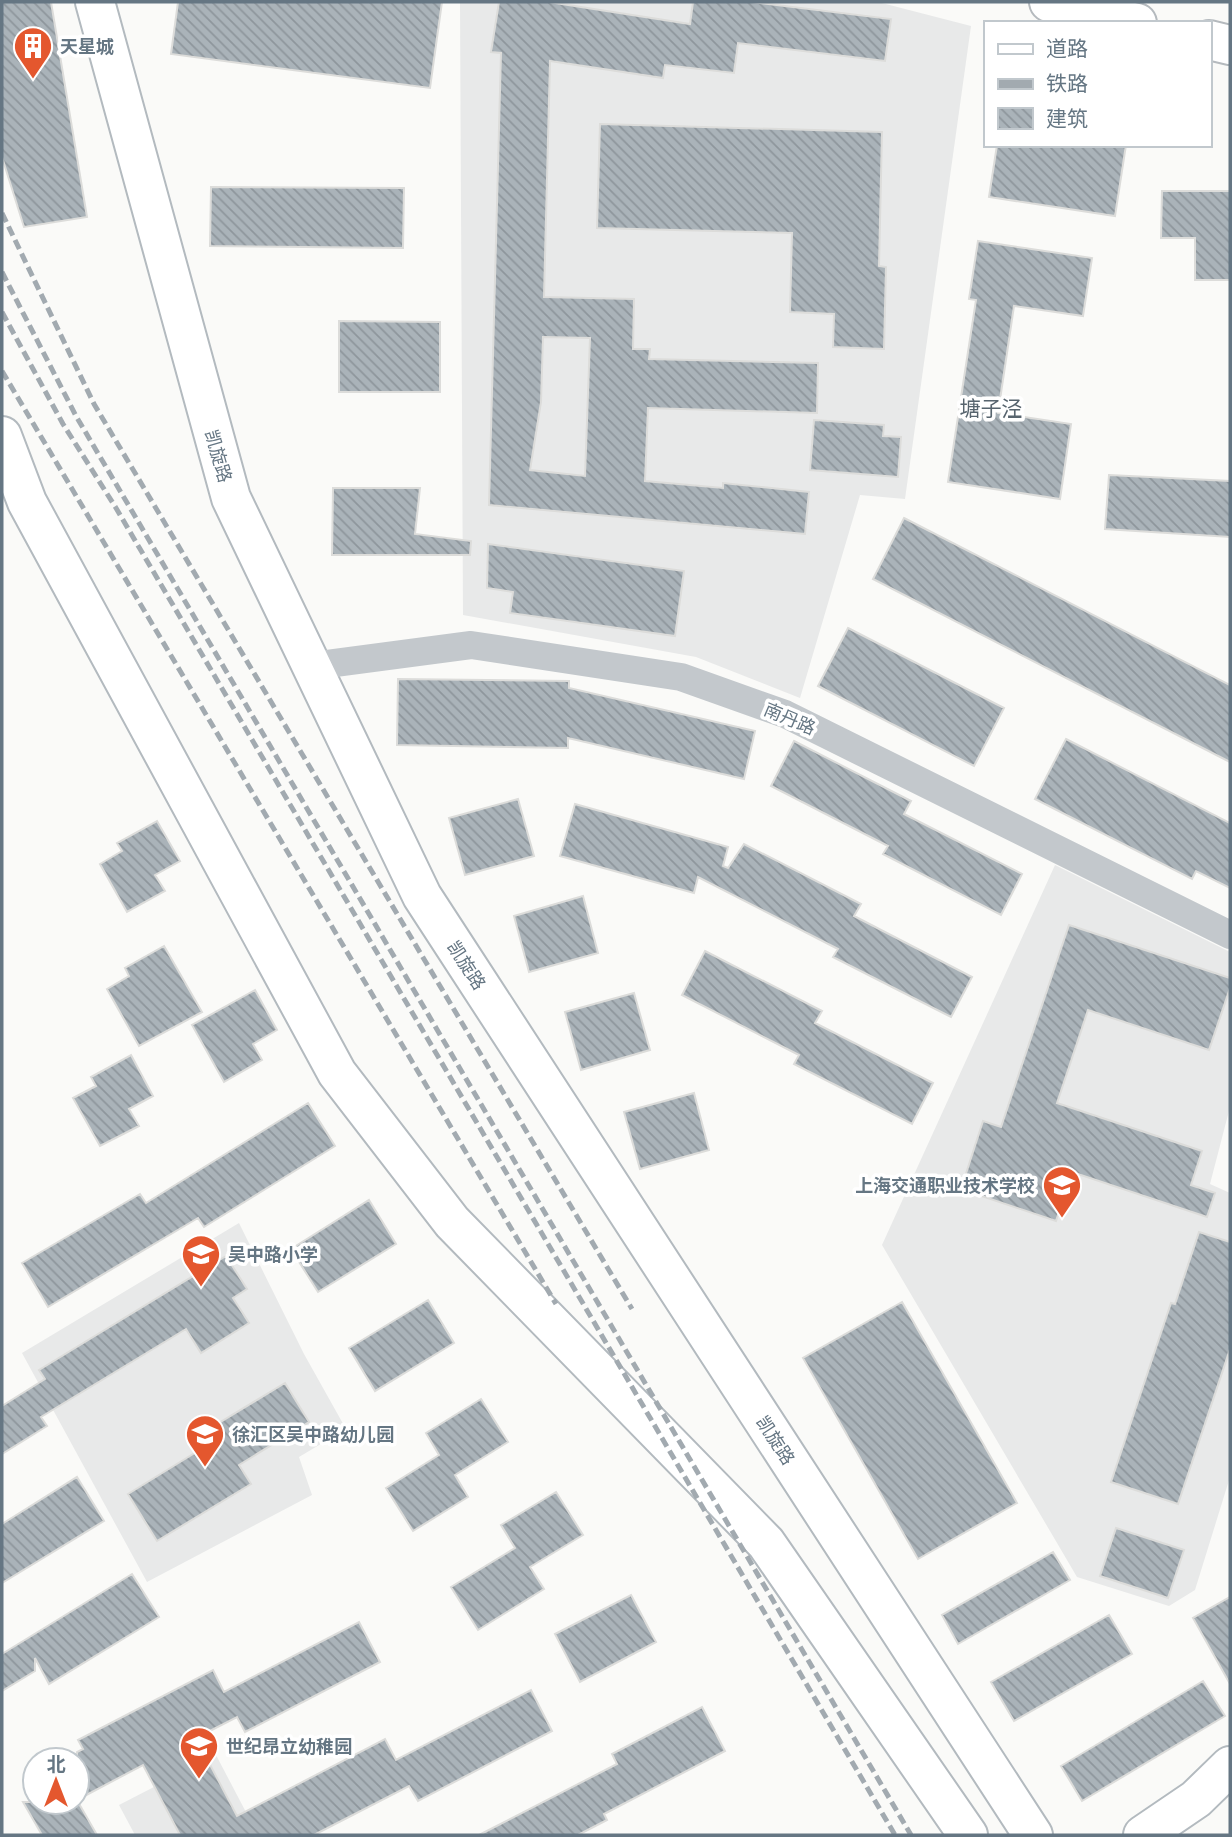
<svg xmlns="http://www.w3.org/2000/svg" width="1232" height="1837" viewBox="0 0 1232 1837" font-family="Commissioner,'Noto Sans SC',sans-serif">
  <defs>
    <pattern id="building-back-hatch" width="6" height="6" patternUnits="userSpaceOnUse" patternTransform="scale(1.75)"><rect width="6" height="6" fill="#aab3b9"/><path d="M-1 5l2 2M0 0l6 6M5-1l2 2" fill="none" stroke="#8e969c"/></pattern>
  </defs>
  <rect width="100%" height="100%" fill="#fafaf8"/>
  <path fill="#e8e9e9" d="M460,2H878L971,26L905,499L860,495L800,698L696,657L463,615Z
    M1055,865L1230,952V1107L1210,1184L1230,1193V1477L1195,1590L1169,1606L1077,1577L882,1245Z
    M239,1223L304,1354L346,1429L299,1457L312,1495L147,1582L22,1353Z
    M216,1755L258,1835H135L119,1805Z"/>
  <path fill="url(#building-back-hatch)" stroke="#dcdcda" stroke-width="2" fill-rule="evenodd" d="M2,2H51L87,217L24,227L2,157Z
    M178,2H442L430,88L171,54Z
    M499,2H549L690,24L693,2H751L891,19L885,61L738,43L734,73L665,65L663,78L550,61L544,297L634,299L633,349H650L649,359L818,363L817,413L648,408L645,481L723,488V483L809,492L805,534L489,505L501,53L491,52ZM543,337L590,338L585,476L530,470L541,402Z
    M600,124L882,132L879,266L886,267L884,349L833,347L834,314L790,312L792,233L597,228Z
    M997,145H1126L1115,216L989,197Z
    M211,187L404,188L403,248L210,246Z
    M1162,191H1230V280H1195V238H1161Z
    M978,241L1092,258L1083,316L1014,306L998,413L1071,424L1060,499L948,482L976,300L969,299Z
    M339,321L440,322V392H339Z
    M814,420L884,425L883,436L901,437L898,477L810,470Z
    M1109,475L1230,481V537L1105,529Z
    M333,488H420L415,534L471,541L470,555H332Z
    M904,518L1230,685V762L873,579Z
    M488,544L684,571L675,636L510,613L513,592L487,588Z
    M848,628L1004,708L974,766L818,686Z
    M398,679L569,681V688L755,731L744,779L568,738V748L397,745Z
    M1066,739L1230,823V888L1196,871L1192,879L1035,799Z
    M794,741L911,801L904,814L1022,874L1001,915L883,854L888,846L771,786Z
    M518,799L534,856L465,875L449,818Z
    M575,804L728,847L723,866L728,868L744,844L861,904L854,916L972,977L951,1017L833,957L838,949L698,877L694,893L560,856Z
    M157,821L180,861L155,875L165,891L127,912L100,864L122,851L117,843Z
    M583,896L598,953L529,972L514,916Z
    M1069,925L1230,978V988L1209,1050L1088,1010L1057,1103L1202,1151L1191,1185L1215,1193L1207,1217L1072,1172L1056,1221L961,1189L983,1121L1001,1127Z
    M164,946L202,1012L139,1046L107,989L129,976L125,968Z
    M705,951L822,1011L815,1023L933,1083L912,1124L794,1064L799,1055L682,995Z
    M255,990L277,1030L253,1044L262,1060L224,1082L192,1025Z
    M634,993L650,1050L581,1070L565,1012Z
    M131,1055L153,1096L129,1109L139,1126L100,1146L73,1098L96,1086L91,1077Z
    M694,1093L709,1150L640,1169L624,1112Z
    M308,1103L335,1146L204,1227L198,1218L48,1307L22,1263L140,1194L146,1203Z
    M369,1200L396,1244L318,1292L291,1249Z
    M1199,1232L1230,1242V1349L1178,1504L1111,1482L1171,1303L1175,1304Z
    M226,1256L247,1289L233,1298L249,1323L201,1353L186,1329L41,1417L47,1426L2,1454V1406L45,1379L39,1370Z
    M428,1300L454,1343L375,1391L349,1348Z
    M902,1302L1017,1503L918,1559L803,1358Z
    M285,1383L309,1422L239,1465L251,1484L157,1541L128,1494L211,1443L204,1432Z
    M481,1399L508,1442L455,1475L468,1497L413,1531L386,1488L439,1455L426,1433Z
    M77,1477L104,1521L2,1583V1524Z
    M556,1492L583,1535L530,1567L544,1589L478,1630L451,1587L515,1548L501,1525Z
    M1116,1528L1184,1550L1168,1598L1100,1576Z
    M1053,1552L1070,1580L958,1644L942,1615Z
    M132,1574L159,1617L49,1684L35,1658V1671L2,1691V1654Z
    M631,1595L656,1642L580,1682L555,1634Z
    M1230,1597V1684L1193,1618Z
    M1109,1615L1132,1654L1014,1721L991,1682Z
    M359,1622L380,1662L245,1732L237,1717L196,1738L237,1816L385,1739L396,1760L531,1690L552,1731L418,1801L409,1786L314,1835H180L143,1765L77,1800V1752L83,1749L78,1740L213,1670L224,1692Z
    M1203,1681L1225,1716L1082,1801L1061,1766Z
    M702,1707L725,1751L604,1814L607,1820L578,1835H479L617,1764L612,1754Z
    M23,1802H78L97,1835H42Z"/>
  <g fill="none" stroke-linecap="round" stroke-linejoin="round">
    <g stroke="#b3babf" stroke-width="42">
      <path id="secondary" d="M95,2L231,498L422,896L1033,1835
        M2,436L27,502L337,1073L452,1222L766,1543L968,1835
        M1143,1835L1196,1799L1230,1766"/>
    </g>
    <g stroke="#b5babe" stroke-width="42">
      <path id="primary" d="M1049,2L1137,23
        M1209,40L1230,45"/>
    </g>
    <path stroke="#c3c8cc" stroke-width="28" d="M312,666L471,645L681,677L785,714L1230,935"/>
    <use href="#secondary" stroke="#fff" stroke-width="38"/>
    <use href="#primary" stroke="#fff" stroke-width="38"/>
    <path stroke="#a2aab0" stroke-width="5" stroke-dasharray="10 5" stroke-linecap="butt" d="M2,213L94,404L632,1309
      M2,272L76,416L911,1835
      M2,312L63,424L116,508L895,1835
      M2,371L556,1304"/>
  </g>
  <defs>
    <g id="building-pin" transform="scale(2.0125)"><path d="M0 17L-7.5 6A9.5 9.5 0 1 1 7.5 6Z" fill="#e4572e" stroke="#fff"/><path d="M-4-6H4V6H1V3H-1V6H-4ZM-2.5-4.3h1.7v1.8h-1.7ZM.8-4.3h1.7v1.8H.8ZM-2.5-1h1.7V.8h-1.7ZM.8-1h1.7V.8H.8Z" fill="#fff"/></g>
    <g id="school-pin" transform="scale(2.0125)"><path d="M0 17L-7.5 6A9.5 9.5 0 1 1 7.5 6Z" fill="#e4572e" stroke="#fff"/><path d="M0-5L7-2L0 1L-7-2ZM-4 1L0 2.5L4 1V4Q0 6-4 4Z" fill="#fff"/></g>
  </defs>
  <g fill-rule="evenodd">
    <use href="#building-pin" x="33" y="46"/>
    <use href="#school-pin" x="1062" y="1185"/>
    <use href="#school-pin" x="201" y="1254"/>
    <use href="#school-pin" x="205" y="1434"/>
    <use href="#school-pin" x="199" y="1746"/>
  </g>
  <g text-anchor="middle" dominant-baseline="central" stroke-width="7" stroke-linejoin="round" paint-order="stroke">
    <g font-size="18" font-weight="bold" fill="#657683" stroke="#fff" text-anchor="start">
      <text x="60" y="46">天星城</text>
      <text x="1035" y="1185" text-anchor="end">上海交通职业技术学校</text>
      <text x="228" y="1254">吴中路小学</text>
      <text x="232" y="1434">徐汇区吴中路幼儿园</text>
      <text x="226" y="1746">世纪昂立幼稚园</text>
    </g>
    <g font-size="18" fill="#657683" stroke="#fff">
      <text transform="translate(219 456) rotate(74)">凯旋路</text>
      <text transform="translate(790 718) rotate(23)">南丹路</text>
      <text transform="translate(467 965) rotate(57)">凯旋路</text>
      <text transform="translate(776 1440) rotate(57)">凯旋路</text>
    </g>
    <g font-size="21" fill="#57646e" stroke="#fff">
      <text x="991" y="407">塘子泾</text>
    </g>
  </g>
  <rect width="1232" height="1837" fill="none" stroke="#657683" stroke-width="7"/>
  <rect x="984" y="21" width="228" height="126" fill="#ffffff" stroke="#c1c8cd" stroke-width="2"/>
  <rect x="998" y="44" width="35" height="10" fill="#ffffff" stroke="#c1c8cd" stroke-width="2"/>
  <text x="1046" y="56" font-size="21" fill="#657683">道路</text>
  <rect x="998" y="79" width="35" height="10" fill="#a2aab0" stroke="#c1c8cd" stroke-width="2"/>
  <text x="1046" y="91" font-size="21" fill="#657683">铁路</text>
  <rect x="998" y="108" width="35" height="21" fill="url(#building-back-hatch)" stroke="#c1c8cd" stroke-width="2"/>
  <text x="1046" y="126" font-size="21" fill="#657683">建筑</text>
  <g transform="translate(56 1781)"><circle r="33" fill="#ffffff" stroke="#c1c8cd" stroke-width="2"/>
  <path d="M0-5L12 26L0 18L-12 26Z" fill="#e4572e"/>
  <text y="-10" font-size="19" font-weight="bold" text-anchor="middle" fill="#657683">北</text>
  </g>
</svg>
